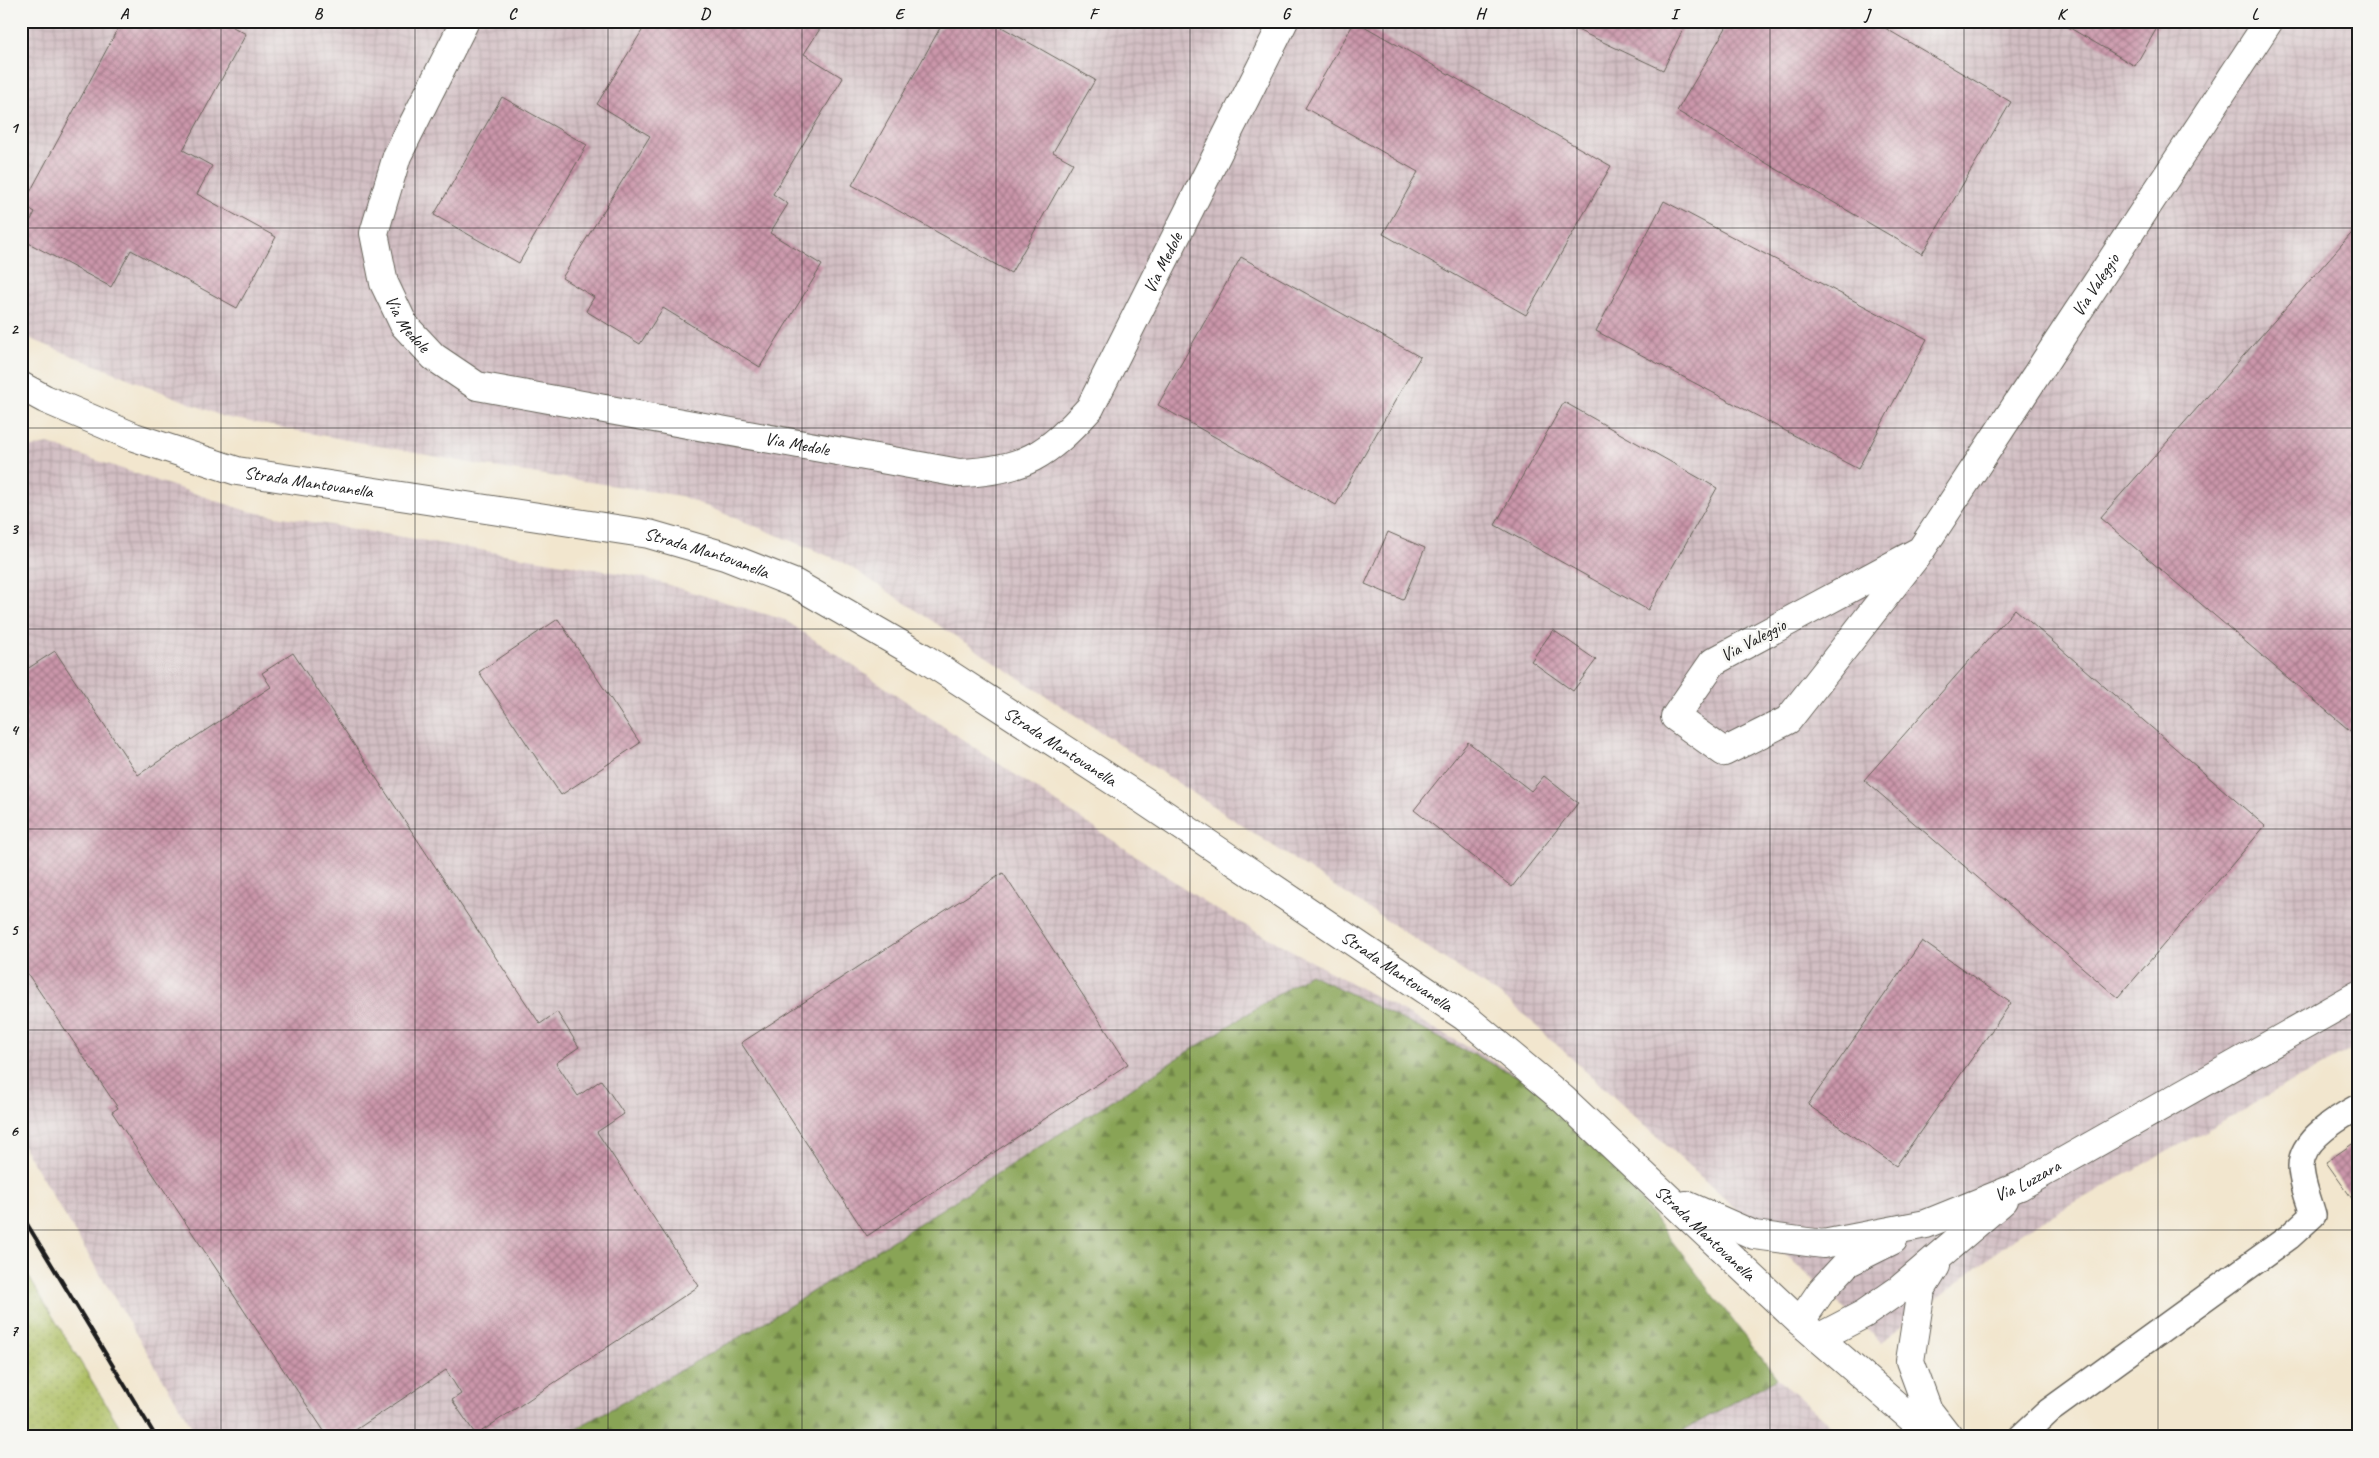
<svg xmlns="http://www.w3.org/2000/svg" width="2379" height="1458" viewBox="0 0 2379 1458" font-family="Caveat,sans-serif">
  <defs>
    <pattern id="industrial-grid" width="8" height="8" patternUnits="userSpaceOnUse" patternTransform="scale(1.25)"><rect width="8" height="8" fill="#d2bec3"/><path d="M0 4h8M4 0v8" fill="none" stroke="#b4a3a7"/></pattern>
    <pattern id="grass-dots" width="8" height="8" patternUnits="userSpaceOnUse" patternTransform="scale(1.25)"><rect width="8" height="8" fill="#acbd60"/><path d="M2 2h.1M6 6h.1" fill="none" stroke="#93a253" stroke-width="1.8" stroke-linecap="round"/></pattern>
    <pattern id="forest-firs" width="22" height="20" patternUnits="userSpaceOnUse" patternTransform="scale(1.25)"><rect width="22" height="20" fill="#89a456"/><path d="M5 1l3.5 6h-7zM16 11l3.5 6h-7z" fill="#6f8546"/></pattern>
    <pattern id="building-cross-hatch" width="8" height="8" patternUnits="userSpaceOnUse" patternTransform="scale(1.25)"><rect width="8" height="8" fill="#cb96aa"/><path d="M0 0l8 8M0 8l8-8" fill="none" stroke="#a47a8a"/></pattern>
  </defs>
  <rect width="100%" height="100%" fill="#f6f6f2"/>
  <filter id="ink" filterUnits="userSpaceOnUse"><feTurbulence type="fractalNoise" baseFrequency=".02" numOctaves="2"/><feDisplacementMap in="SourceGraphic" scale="10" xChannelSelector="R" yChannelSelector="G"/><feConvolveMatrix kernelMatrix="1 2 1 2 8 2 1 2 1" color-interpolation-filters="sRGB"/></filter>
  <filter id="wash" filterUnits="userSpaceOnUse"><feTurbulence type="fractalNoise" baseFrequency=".0096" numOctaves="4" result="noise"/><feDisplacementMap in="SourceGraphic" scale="20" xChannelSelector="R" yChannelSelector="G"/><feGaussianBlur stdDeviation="1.12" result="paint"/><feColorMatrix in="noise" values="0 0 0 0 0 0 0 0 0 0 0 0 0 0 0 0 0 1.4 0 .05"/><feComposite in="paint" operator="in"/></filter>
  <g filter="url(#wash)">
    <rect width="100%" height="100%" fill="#f2e6ce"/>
    <path fill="url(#industrial-grid)" d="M21,21H2358V1046L2022,1232L1881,1342L1510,1002L843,562L681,496L486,466L224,417L21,335Z
      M48,444L247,511L642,577L785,620L1212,907L1563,1099L752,1330L561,1437H198L21,1143V449Z
      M1777,1378L1844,1437H1672Z"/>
    <path fill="url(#grass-dots)" stroke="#646c3e" d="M21,1264L126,1437H21Z"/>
    <path fill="url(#forest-firs)" stroke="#526039" d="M1310,974L1563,1099L1777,1378L1672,1437H561L752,1330Z"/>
    <g id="blocks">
      <path fill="url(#building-cross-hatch)" d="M122,21H222L246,34L183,150L212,166L197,194L276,237L237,308L131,250L111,287L21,239L35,212L23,205Z
        M648,21H825L804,54L843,78L773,194L788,204L770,233L822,265L760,367L663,308L640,344L586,311L594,297L562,278L650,136L597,104Z
        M944,21H991L1095,80L1053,152L1073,163L1011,273L852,185Z
        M1355,21L1611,166L1526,315L1383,234L1418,172L1305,108Z
        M1558,21H1687L1663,70Z
        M1730,21H1873L2011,102L1922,254L1677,111Z
        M2058,21H2161L2135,66Z
        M502,97L587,145L519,263L434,215Z
        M1664,201L1927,339L1858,469L1596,331Z
        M2358,226V732L2355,735L2100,518Z
        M1241,257L1420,357L1336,505L1158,405Z
        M1564,402L1717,488L1648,610L1495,525Z
        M1388,532L1425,548L1403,600L1365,584Z
        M2015,609L2265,826L2118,998L1864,780Z
        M558,619L640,743L561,795L479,672Z
        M1553,630L1596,660L1573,691L1531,661Z
        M55,651L138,775L271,687L262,673L293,653L540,1024L557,1012L579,1047L556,1063L578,1096L601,1080L624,1114L597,1132L699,1286L476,1435L452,1400L461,1394L446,1370L345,1437H328L112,1112L118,1108L21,964V673Z
        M1468,742L1531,791L1544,776L1578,803L1512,887L1414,810Z
        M1003,873L1128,1064L867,1236L741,1043Z
        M1922,941L2011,1003L1896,1166L1808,1105Z
        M2358,1140V1207L2326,1162Z"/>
    </g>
  </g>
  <g filter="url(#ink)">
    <use href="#blocks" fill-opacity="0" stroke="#67635a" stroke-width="1"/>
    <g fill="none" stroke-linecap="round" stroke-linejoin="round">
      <g stroke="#67635a" stroke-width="28">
        <path id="service" d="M2021,1437L2049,1411L2289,1237L2313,1215C2309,1200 2301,1182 2301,1166C2301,1140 2338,1118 2358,1107"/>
      </g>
      <g stroke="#67635a" stroke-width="30">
        <g id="minor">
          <path id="s1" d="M465,21L397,156L374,233L384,283L404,325L434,357L477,386L959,473C1024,471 1047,455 1090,408L1284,21"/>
          <path id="s2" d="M21,386L45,399L134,437L237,471L649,534L725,556L796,584L924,658L1143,800L1465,1017L1563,1099L1800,1322L1933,1437"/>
          <path id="s3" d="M1921,550L1713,662L1675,717L1724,752L1788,720L1921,550L2269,21"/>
          <path id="s4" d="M1686,1205L1754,1235L1823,1244L1926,1224L2020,1186L2358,995"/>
          <path d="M1936,1266L1921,1290L1910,1361L1928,1410L1949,1437"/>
          <path d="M1800,1322L1822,1290L1847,1263L1893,1240"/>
          <path d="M1818,1338L1864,1314L1900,1289L2004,1200"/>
        </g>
      </g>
      <use href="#service" stroke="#fff" stroke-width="25"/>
      <use href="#minor" stroke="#fff" stroke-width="28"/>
      <path stroke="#1c1c1c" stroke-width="4" d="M21,1214L156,1437"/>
    </g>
  </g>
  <path fill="none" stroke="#1c1c1c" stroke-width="1" stroke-opacity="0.55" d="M221,21V1437M415,21V1437M608,21V1437M802,21V1437M996,21V1437M1190,21V1437M1383,21V1437M1577,21V1437M1770,21V1437M1964,21V1437M2158,21V1437M21,228H2358M21,428H2358M21,629H2358M21,829H2358M21,1030H2358M21,1230H2358"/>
  <g text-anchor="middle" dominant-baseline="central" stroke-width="5" stroke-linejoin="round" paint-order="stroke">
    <g font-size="18" fill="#1c1c1c" stroke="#f6f6f2">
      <text stroke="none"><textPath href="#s1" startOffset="1229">Via Medole</textPath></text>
      <text stroke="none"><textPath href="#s3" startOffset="968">Via Valeggio</textPath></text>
      <text stroke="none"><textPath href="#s1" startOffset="330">Via Medole</textPath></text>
      <text stroke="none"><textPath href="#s1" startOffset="750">Via Medole</textPath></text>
      <text stroke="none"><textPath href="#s2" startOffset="305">Strada Mantovanella</textPath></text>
      <text stroke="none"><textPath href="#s2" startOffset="710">Strada Mantovanella</textPath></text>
      <text transform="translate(1753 640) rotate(-28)">Via Valeggio</text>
      <text stroke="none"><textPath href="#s2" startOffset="1115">Strada Mantovanella</textPath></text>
      <text stroke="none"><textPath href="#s2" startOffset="1520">Strada Mantovanella</textPath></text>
      <text stroke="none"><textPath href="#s4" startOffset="359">Via Luzzara</textPath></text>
      <text stroke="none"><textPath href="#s2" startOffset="1925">Strada Mantovanella</textPath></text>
    </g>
  </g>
  <rect width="2379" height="1458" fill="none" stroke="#f6f6f2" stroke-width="55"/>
  <rect x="28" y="28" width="2324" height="1402" fill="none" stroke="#1c1c1c" stroke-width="2"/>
  <g font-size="16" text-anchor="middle" font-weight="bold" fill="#1c1c1c">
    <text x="124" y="19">A</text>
    <text x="318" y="19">B</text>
    <text x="512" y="19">C</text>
    <text x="705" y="19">D</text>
    <text x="899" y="19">E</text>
    <text x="1093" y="19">F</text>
    <text x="1286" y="19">G</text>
    <text x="1480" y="19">H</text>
    <text x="1674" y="19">I</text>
    <text x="1867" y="19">J</text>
    <text x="2061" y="19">K</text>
    <text x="2255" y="19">L</text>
    <text x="14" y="133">1</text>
    <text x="14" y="334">2</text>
    <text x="14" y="534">3</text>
    <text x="14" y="735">4</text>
    <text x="14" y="935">5</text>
    <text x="14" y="1136">6</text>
    <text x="14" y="1336">7</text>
  </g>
</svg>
